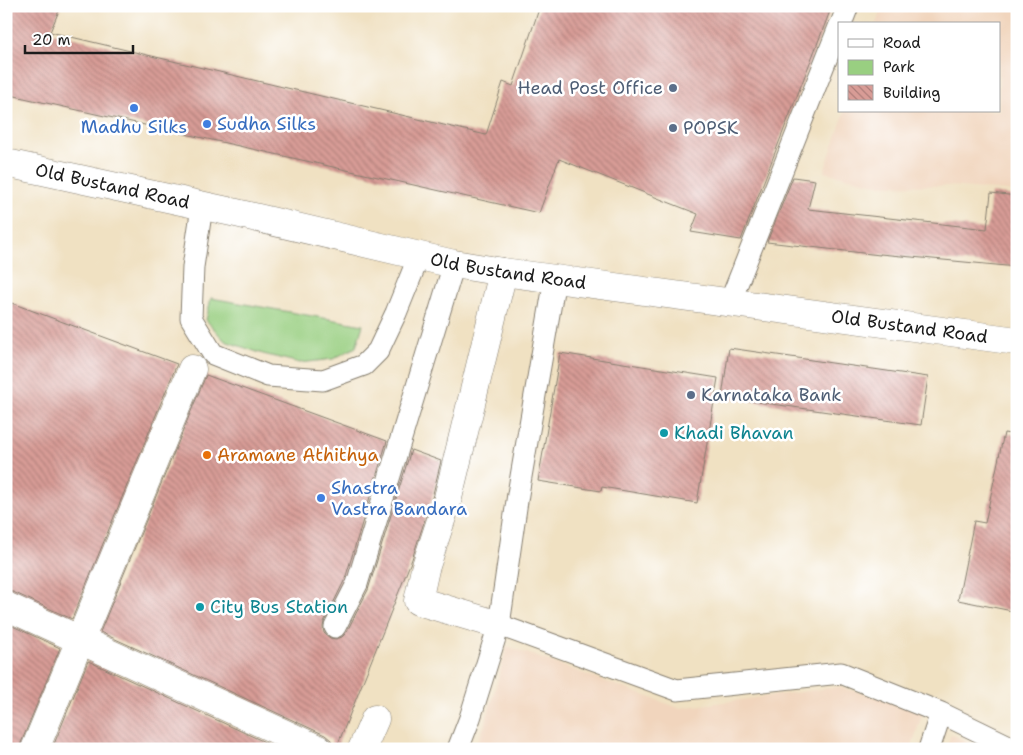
<svg xmlns="http://www.w3.org/2000/svg" width="1023" height="755" viewBox="0 0 1023 755" font-family="'Shantell Sans',sans-serif">
  <defs>
    <pattern id="building-back-hatch" width="6" height="6" patternUnits="userSpaceOnUse" patternTransform="scale(1.25)"><rect width="6" height="6" fill="#d89c96"/><path d="M-1 5l2 2M0 0l6 6M5-1l2 2" fill="none" stroke="#ae7e7a"/></pattern>
  </defs>
  <rect width="100%" height="100%" fill="#fff"/>
  <filter id="ink" filterUnits="userSpaceOnUse"><feTurbulence type="fractalNoise" baseFrequency=".02" numOctaves="2"/><feDisplacementMap in="SourceGraphic" scale="10" xChannelSelector="R" yChannelSelector="G"/><feConvolveMatrix kernelMatrix="1 2 1 2 8 2 1 2 1" color-interpolation-filters="sRGB"/></filter>
  <filter id="wash" filterUnits="userSpaceOnUse"><feTurbulence type="fractalNoise" baseFrequency=".0096" numOctaves="4" result="noise"/><feDisplacementMap in="SourceGraphic" scale="20" xChannelSelector="R" yChannelSelector="G"/><feGaussianBlur stdDeviation="1.12" result="paint"/><feColorMatrix in="noise" values="0 0 0 0 0 0 0 0 0 0 0 0 0 0 0 0 0 1.4 0 .05"/><feComposite in="paint" operator="in"/></filter>
  <g filter="url(#wash)">
    <rect width="100%" height="100%" fill="#f0e1c2"/>
    <path fill="#f1d5bd" d="M882,6H1017V192L950,186L880,185L824,172L845,111H999V24H876Z
      M507,646L679,708L838,687L924,708L911,749H475L486,721Z
      M951,734L982,749H946Z"/>
    <path fill="#99cf81" stroke="#5a764e" d="M211,298L363,325L356,347L333,359L300,363L263,354L225,341L206,320Z"/>
    <g id="blocks">
      <path fill="url(#building-back-hatch)" d="M6,6H61L50,32L486,135L503,82L513,86L540,6H832L741,240L691,232L698,214L559,159L539,213L6,94Z
        M793,177L815,180L808,209L987,229L991,193L1017,196V267L880,254V255L767,242Z
        M6,301L177,364L72,619L13,592L6,591Z
        M729,348L928,377L921,425L722,397Z
        M560,353L718,378L697,503L602,487L601,491L538,481Z
        M206,375L387,441L345,579L324,622L323,627L324,633L330,638L336,639L342,637L346,633L368,590L411,450L441,461L432,498L412,559L336,749H333L331,740L325,735L100,632Z
        M1004,433L1017,435V612L958,600L974,521L985,523Z
        M6,623L60,648L21,743L20,749H6Z
        M88,661L280,749H52Z"/>
    </g>
  </g>
  <g filter="url(#ink)">
    <use href="#blocks" fill-opacity="0" stroke="#867e6f" stroke-width="1"/>
    <g fill="none" stroke-linecap="round" stroke-linejoin="round">
      <g stroke="#867e6f" stroke-width="23">
        <path id="service" d="M841,24L848,6
          M202,207L193,267L191,318L213,354L268,376L323,380L364,365L378,351L396,313L419,256
          M730,302L839,27
          M499,625L677,690L841,673L941,713L929,749
          M335,627L357,584L454,264
          M941,713L1015,749
          M458,749L470,718L499,625L518,494L555,279"/>
      </g>
      <g stroke="#867e6f" stroke-width="29">
        <path id="pedestrian" d="M6,606L318,749
          M499,625L418,601L425,569L447,502L503,272
          M35,749L192,369
          M362,749L375,719"/>
      </g>
      <g stroke="#867e6f" stroke-width="29">
        <g id="primary">
          <path id="s1" d="M6,163L232,212L454,264L503,272L1017,341"/>
        </g>
      </g>
      <use href="#service" stroke="#fff" stroke-width="21"/>
      <use href="#pedestrian" stroke="#fff" stroke-width="28"/>
      <use href="#primary" stroke="#fff" stroke-width="28"/>
    </g>
  </g>
  <g fill="#5c6f8a" stroke="#fff" stroke-width="2">
    <circle cx="673" cy="88" r="5"/>
    <circle cx="673" cy="128" r="5"/>
    <circle cx="691" cy="395" r="5"/>
  </g>
  <g fill="#3f7fe0" stroke="#fff" stroke-width="2">
    <circle cx="134" cy="108" r="5"/>
    <circle cx="207" cy="124" r="5"/>
    <circle cx="321" cy="498" r="5"/>
  </g>
  <g fill="#0f9aa8" stroke="#fff" stroke-width="2">
    <circle cx="664" cy="433" r="5"/>
    <circle cx="200" cy="607" r="5"/>
  </g>
  <circle fill="#e8710a" stroke="#fff" stroke-width="2" cx="207" cy="455" r="5"/>
  <g text-anchor="middle" dominant-baseline="central" stroke-width="5" stroke-linejoin="round" paint-order="stroke">
    <g font-size="18" fill="#4e5e75" stroke="#fff" text-anchor="start">
      <text x="663" y="88" text-anchor="end">Head Post Office</text>
      <text x="683" y="128">POPSK</text>
      <text x="701" y="395">Karnataka Bank</text>
    </g>
    <g font-size="18" fill="#366cbe" stroke="#fff" text-anchor="start">
      <text x="217" y="124">Sudha Silks</text>
      <text x="134" y="127" text-anchor="middle">Madhu Silks</text>
      <text x="331" y="488">Shastra<tspan x="331" dy="21">Vastra Bandara</tspan></text>
    </g>
    <g font-size="18" fill="#1c1c1c" stroke="#fff">
      <text stroke="none"><textPath href="#s1" startOffset="109">Old Bustand Road</textPath></text>
      <text stroke="none"><textPath href="#s1" startOffset="514">Old Bustand Road</textPath></text>
      <text stroke="none"><textPath href="#s1" startOffset="919">Old Bustand Road</textPath></text>
    </g>
    <g font-size="18" fill="#0d838f" stroke="#fff" text-anchor="start">
      <text x="674" y="433">Khadi Bhavan</text>
      <text x="210" y="607">City Bus Station</text>
    </g>
    <g font-size="18" fill="#c56008" stroke="#fff" text-anchor="start">
      <text x="217" y="455">Aramane Athithya</text>
    </g>
  </g>
  <rect width="1023" height="755" fill="none" stroke="#fff" stroke-width="25"/>
  <rect x="838" y="22" width="162" height="90" fill="#ffffff" stroke="#a4a4a4"/>
  <rect x="848" y="39" width="25" height="8" fill="#ffffff" stroke="#a4a4a4"/>
  <text x="883" y="48" font-size="15" fill="#1c1c1c">Road</text>
  <rect x="848" y="60" width="25" height="15" fill="#99cf81" stroke="#a4a4a4"/>
  <text x="883" y="72" font-size="15" fill="#1c1c1c">Park</text>
  <rect x="848" y="85" width="25" height="15" fill="url(#building-back-hatch)" stroke="#a4a4a4"/>
  <text x="883" y="98" font-size="15" fill="#1c1c1c">Building</text>
  <path d="M25 45v8h108v-8" fill="none" stroke="#1c1c1c" stroke-width="2.5"/>
  <text x="32" y="45" font-size="15" fill="#1c1c1c" stroke="#ffffff" stroke-width="4" paint-order="stroke">20 m</text>
</svg>
